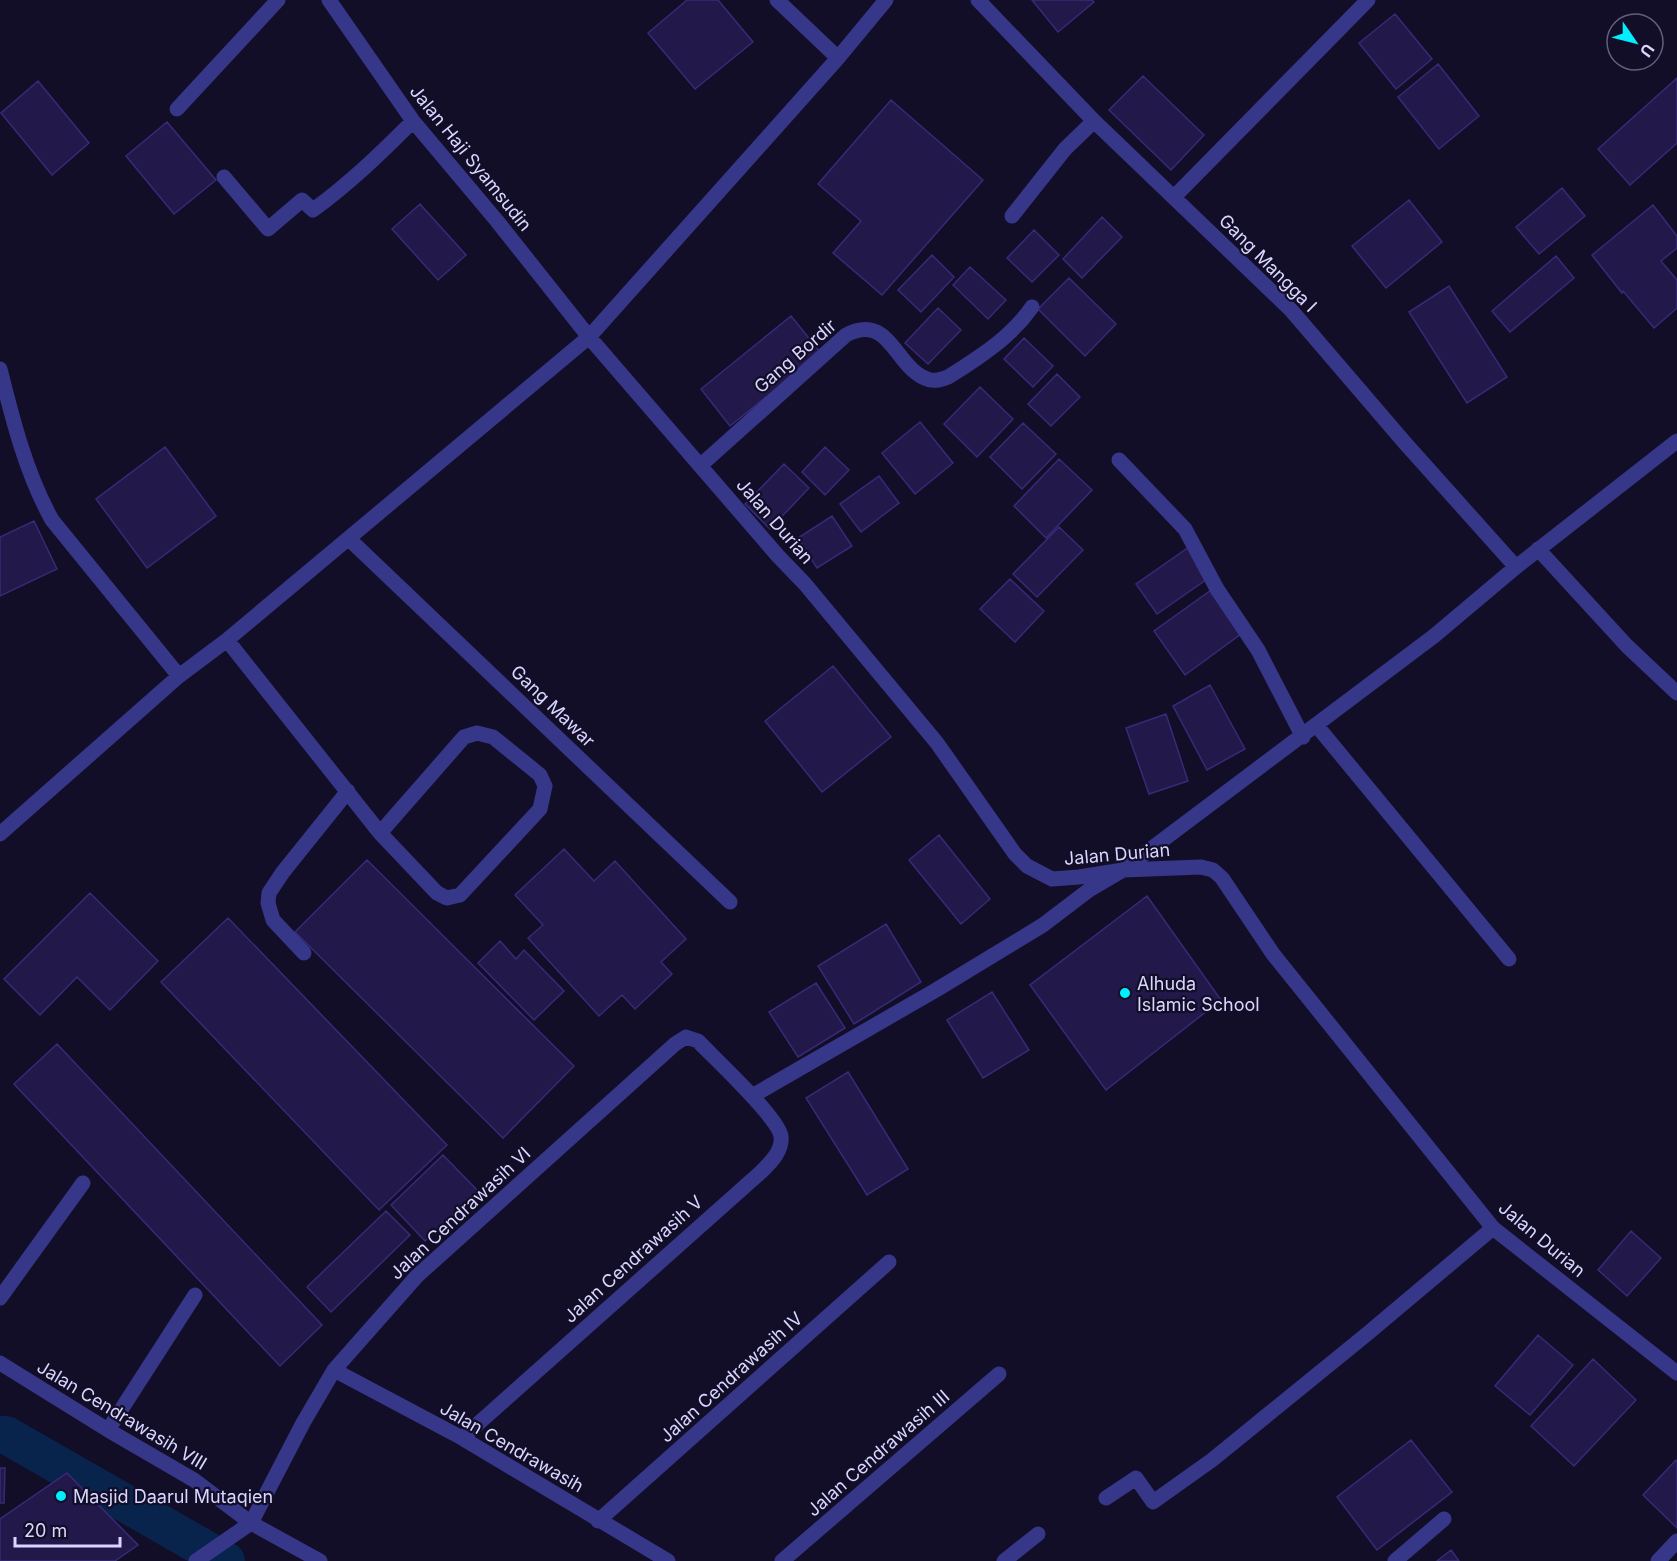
<svg xmlns="http://www.w3.org/2000/svg" width="1677" height="1561" viewBox="0 0 1677 1561" font-family="Inter,sans-serif">
  <rect width="100%" height="100%" fill="#120e28"/>
  <g fill="none" stroke-linecap="round" stroke-linejoin="round">
    <path stroke="#09244c" stroke-width="38" d="M0,1435H6L226,1561"/>
  </g>
  <path fill="#22194a" stroke="#372a78" stroke-width="1.5" d="M687,0H718L753,42L695,89L648,33Z
    M1032,0H1092L1094,2L1058,32Z
    M1395,14L1432,59L1396,89L1359,43Z
    M1438,64L1479,116L1439,149L1398,97Z
    M1143,76L1204,135L1171,170L1109,110Z
    M1677,78V143L1630,185L1598,149Z
    M38,81L89,143L52,175L1,113Z
    M891,100L983,180L882,295L833,253L861,221L818,184Z
    M167,122L216,180L174,214L126,156Z
    M1562,188L1585,216L1539,254L1516,227Z
    M1409,200L1442,242L1386,288L1352,246Z
    M420,204L466,255L438,280L392,229Z
    M1653,205L1677,236V248L1661,261L1677,280V308L1654,328L1623,291L1622,293L1592,255Z
    M1102,217L1122,237L1082,278L1063,259Z
    M1034,230L1059,255L1032,282L1007,258Z
    M932,255L954,277L921,312L898,290Z
    M1556,256L1574,278L1510,332L1492,311Z
    M970,267L1006,300L988,319L953,285Z
    M1069,278L1116,324L1085,356L1038,309Z
    M1449,286L1507,377L1467,403L1409,312Z
    M938,308L961,330L928,364L905,343Z
    M791,316L821,353L730,426L701,389Z
    M1024,338L1053,366L1033,387L1004,359Z
    M1057,374L1080,397L1051,426L1028,404Z
    M980,387L1013,419L977,457L944,424Z
    M920,422L953,463L915,494L882,453Z
    M1023,423L1056,454L1022,489L990,457Z
    M165,447L216,516L147,568L96,499Z
    M825,447L849,470L825,495L802,472Z
    M1059,459L1092,490L1046,538L1014,506Z
    M784,464L809,488L770,529L745,504Z
    M879,476L899,503L861,532L840,504Z
    M832,516L852,546L817,568L798,538Z
    M34,521L57,569L0,596V537Z
    M1059,527L1083,550L1037,597L1013,574Z
    M1189,547L1210,577L1157,614L1136,584Z
    M1010,579L1044,611L1015,642L980,609Z
    M1214,588L1245,631L1185,675L1154,631Z
    M833,666L891,737L822,792L765,721Z
    M1210,685L1245,749L1207,770L1173,706Z
    M1166,714L1188,781L1149,794L1126,728Z
    M939,835L990,899L961,924L909,860Z
    M564,849L594,881L615,861L686,939L661,962L672,974L635,1009L622,995L599,1016L528,938L543,925L515,895Z
    M367,860L574,1066L503,1138L295,932Z
    M90,893L158,961L110,1010L77,977L40,1015L4,979Z
    M1147,896L1221,1000L1106,1090L1030,985Z
    M228,918L447,1145L379,1210L161,982Z
    M886,924L921,982L854,1024L818,966Z
    M500,941L516,959L524,950L564,991L534,1020L478,963Z
    M816,983L845,1028L798,1057L769,1012Z
    M992,992L1029,1050L983,1078L947,1020Z
    M57,1044L322,1325L280,1366L14,1084Z
    M848,1072L908,1169L867,1195L806,1098Z
    M443,1155L478,1191L425,1241L391,1205Z
    M386,1211L410,1235L331,1312L307,1287Z
    M1631,1231L1661,1258L1627,1296L1598,1270Z
    M1538,1335L1573,1365L1530,1415L1495,1386Z
    M1593,1359L1636,1400L1574,1466L1531,1426Z
    M1411,1440L1452,1492L1377,1550L1337,1497Z
    M1676,1460L1677,1462V1528L1643,1495Z
    M0,1468H5L4,1503H0Z
    M67,1473L138,1545L115,1561H0V1519Z
    M1451,1550L1459,1561H1437Z"/>
  <g fill="none" stroke-linecap="round" stroke-linejoin="round">
    <path stroke="#37378a" stroke-width="15" d="M329,0L413,121L497,221L589,337L778,556L805,584L937,743L1015,854L1027,866L1052,879L1079,877L1123,870L1201,867L1213,870L1222,878L1273,954L1493,1228L1677,1373
      M777,0L838,58
      M978,0L1094,121L1291,310L1405,443L1516,567
      M177,109L278,0
      M224,177L268,229L302,200L313,210C349,184 381,153 413,121
      M1174,197L1368,0
      M1012,216L1065,149L1094,121
      M0,369C13,421 26,473 52,520L179,676
      M1119,460L1185,529L1217,589L1258,650L1303,737
      M701,465L846,335C891,311 895,371 930,380C935,381 943,379 948,377C963,368 995,347 1008,334C1017,326 1025,317 1032,307
      M349,539L730,902
      M1538,549L1627,646L1677,693
      M227,640L380,833L437,893L447,898L460,895L540,809L545,786L540,775L493,737L477,733L464,737L380,833
      M1317,726L1509,959
      M0,834L179,676L227,640L589,337L838,58L886,0
      M304,953L273,920L268,903L269,893L283,872L348,791
      M752,1096L936,990L1043,925L1089,890L1123,870L1434,636L1516,567L1677,441
      M0,1298L83,1183
      M0,1363L108,1430L194,1480L251,1523L320,1561
      M334,1370L462,1438L668,1561
      M108,1430L195,1295
      M1106,1498L1136,1478L1153,1502L1212,1460L1367,1334L1493,1228
      M598,1521L889,1262
      M196,1561L251,1523L303,1423L334,1370L417,1276L675,1044L686,1037L698,1041C714,1058 778,1117 781,1136C783,1151 770,1163 761,1172L462,1438
      M782,1561L999,1374
      M1004,1561L1038,1534
      M1395,1561L1444,1519
      M1658,1561L1677,1541"/>
  </g>
  <g fill="#02eeff" stroke="#120e28" stroke-width="2">
    <circle cx="1125" cy="993" r="6"/>
    <circle cx="61" cy="1496" r="6"/>
  </g>
  <g text-anchor="middle" dominant-baseline="central" stroke-width="4.5" stroke-linejoin="round" paint-order="stroke">
    <g font-size="18" fill="#d9d6ff" stroke="#120e28">
      <text transform="translate(471 158) rotate(51)">Jalan Haji Syamsudin</text>
      <text transform="translate(1268 263) rotate(45)">Gang Mangga I</text>
      <text transform="translate(795 356) rotate(-41)">Gang Bordir</text>
      <text transform="translate(775 521) rotate(49)">Jalan Durian</text>
      <text transform="translate(553 706) rotate(44)">Gang Mawar</text>
      <text transform="translate(1117 854) rotate(-5)">Jalan Durian</text>
      <text transform="translate(460 1213) rotate(-43)">Jalan Cendrawasih VI</text>
      <text transform="translate(1542 1239) rotate(40)">Jalan Durian</text>
      <text transform="translate(633 1259) rotate(-42)">Jalan Cendrawasih V</text>
      <text transform="translate(731 1377) rotate(-42)">Jalan Cendrawasih IV</text>
      <text transform="translate(122 1415) rotate(31)">Jalan Cendrawasih VIII</text>
      <text transform="translate(512 1447) rotate(30)">Jalan Cendrawasih</text>
      <text transform="translate(878 1453) rotate(-41)">Jalan Cendrawasih III</text>
    </g>
    <g font-size="18" fill="#d9d6ff" stroke="#120e28" text-anchor="start">
      <text x="1137" y="983">Alhuda<tspan x="1137" dy="21">Islamic School</tspan></text>
      <text x="73" y="1496">Masjid Daarul Mutaqien</text>
    </g>
  </g>
  <g transform="translate(1635 42) rotate(125)"><circle r="28" fill="#120e28" stroke="#625e7e" stroke-width="1.5"/>
  <path d="M0-4.5L10 22L0 15L-10 22Z" fill="#02eeff"/>
  <text y="-9" font-size="16" font-weight="bold" text-anchor="middle" fill="#d9d6ff">U</text>
  </g>
  <path d="M15 1537v9h105v-9" fill="none" stroke="#d9d6ff" stroke-width="3"/>
  <text x="24" y="1537" font-size="18" fill="#d9d6ff" stroke="#120e28" stroke-width="4.5" paint-order="stroke">20 m</text>
</svg>
